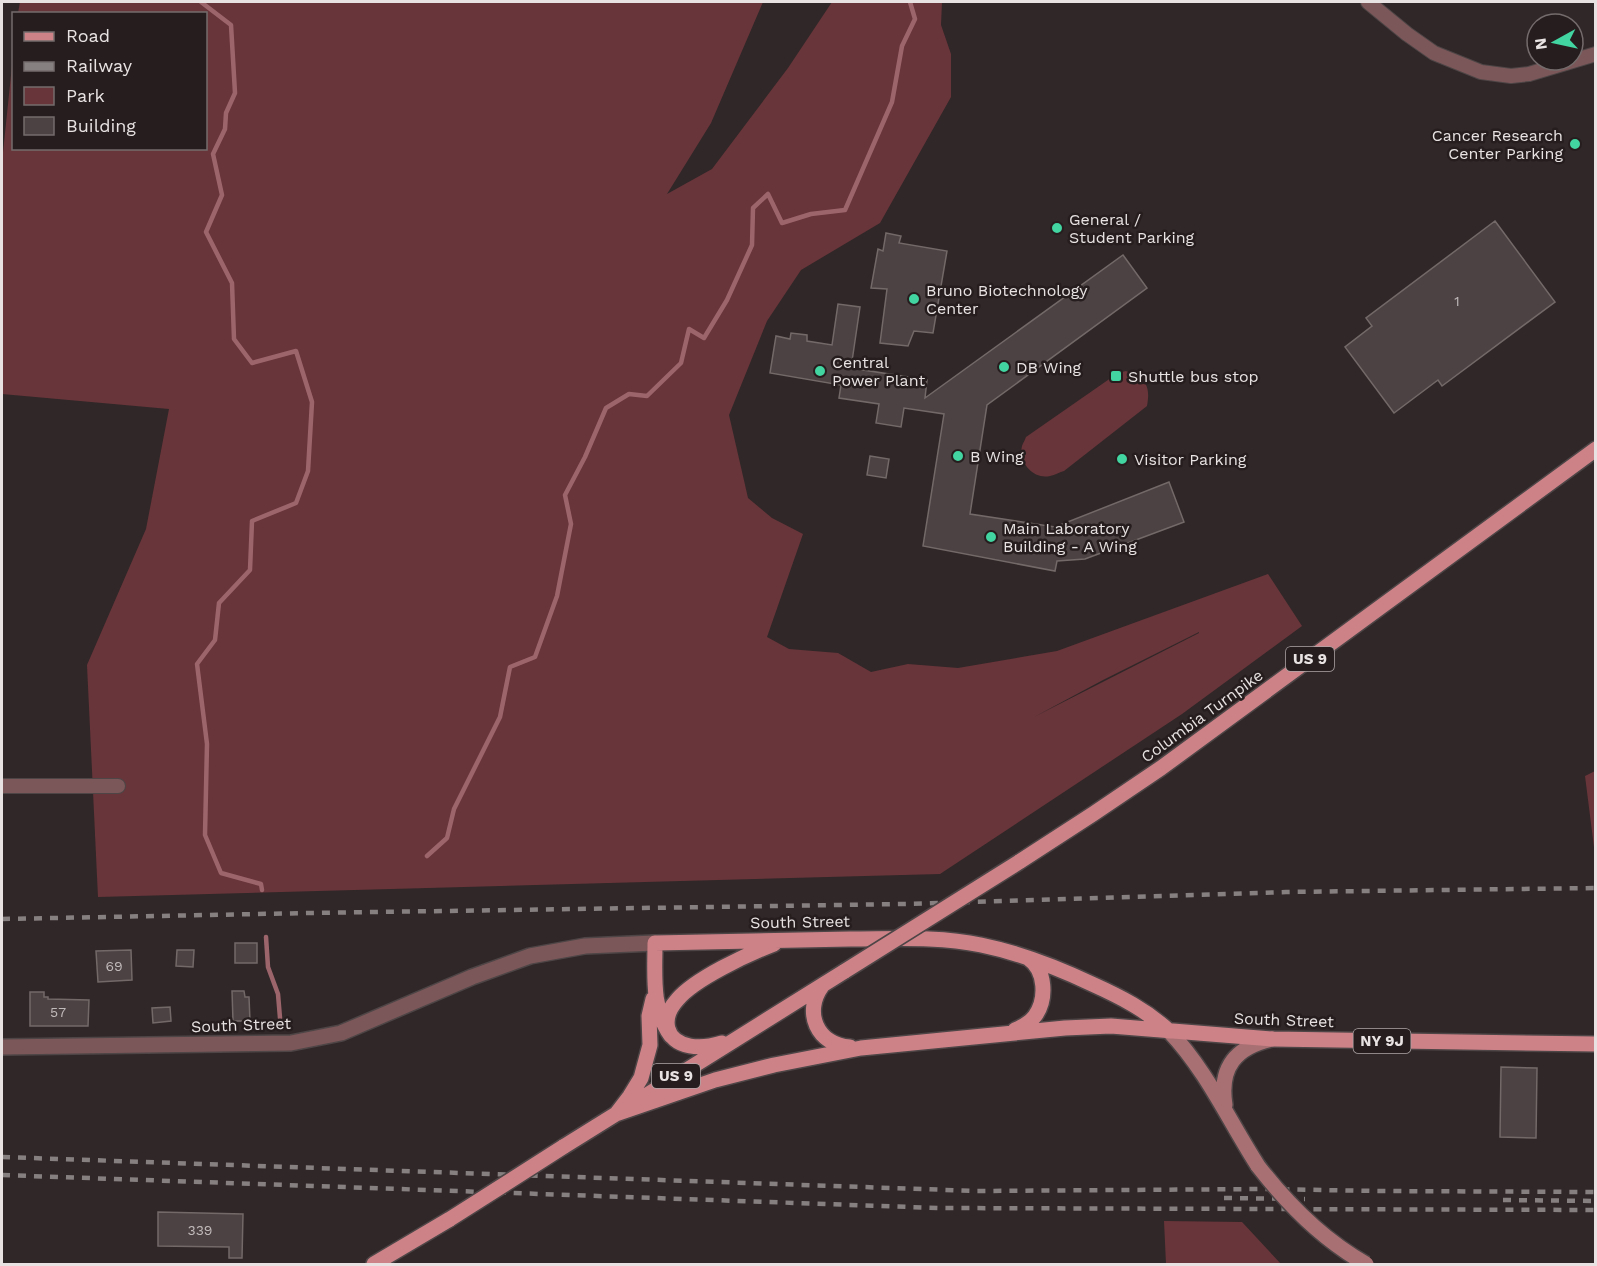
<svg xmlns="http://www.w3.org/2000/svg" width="1597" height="1266" viewBox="0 0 1597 1266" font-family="'Work Sans',sans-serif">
  <rect width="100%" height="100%" fill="#302728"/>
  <path fill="#68353a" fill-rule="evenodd" d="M20,2H763L711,123L667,194L712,169L788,68L832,2H942L941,25L951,54V97L880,223L801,270L767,321L729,415L748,498L772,518L803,534L767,637L789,649L838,653L871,672L908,664L958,668L1057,651L1268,574L1302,626L1182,714L940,874L98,897L87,665L146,529L169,409L2,394V162L13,56L14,148H206V14L18,13ZM1199,632V633L1034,717L1103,680Z
    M1126,371C1145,379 1151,384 1147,406L1064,471C1060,472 1055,475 1050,476C1034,480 1018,463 1022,446C1023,443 1025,440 1026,437L1118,373Z
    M1595,771L1596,855H1595L1585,776Z
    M1164,1221L1242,1222L1281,1264H1166Z"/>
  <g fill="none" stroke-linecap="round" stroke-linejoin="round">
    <path stroke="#9c656c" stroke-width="4.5" d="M201,2L231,25L235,93L226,113L225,129L213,154L222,195L206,232L232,283L234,339L252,363L296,351L312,402L308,471L296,503L252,521L250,570L219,603L215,640L197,664L207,744L205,835L221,873L261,884L262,890
      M427,856L447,838L454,809L500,717L510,667L535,657L557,596L571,524L565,495L585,457L606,408L629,394L647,396L681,363L689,329L704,338L727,300L752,245L753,208L768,194L782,223L811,214L845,210L892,102L902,46L915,19L910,2
      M266,937L268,967L278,994L280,1018"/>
  </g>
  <path fill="#4c4243" stroke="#736969" stroke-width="1.5" d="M1495,221L1555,302L1442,386L1438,380L1394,413L1345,347L1372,326L1366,318Z
    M886,233L901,236L899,243L947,251L933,333L914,331L908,346L880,343L887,289L871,288L878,249L883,251Z
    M1123,255L1147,288L987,405L970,514L1055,527L1169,482L1184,522L1085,559L1057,561L1055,571L923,546L944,414L904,408L901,427L876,423L879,404L839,398L841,385L770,373L776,336L790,339L791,333L807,335V341L832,345L838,304L860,307L851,368L927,380L925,398Z
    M870,456L889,459L886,478L867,475Z
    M235,943H257V963H235Z
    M131,950L132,980L98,982L96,951Z
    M177,950H194L193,967L176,966Z
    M232,991H244L245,997H249L250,1021H233Z
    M30,992H44V997H48V999L89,1000L88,1026H30Z
    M170,1007L171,1021L153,1023L152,1008Z
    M1501,1067L1537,1068L1536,1138L1500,1137Z
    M158,1212L243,1214L242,1258H229V1247L158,1246Z"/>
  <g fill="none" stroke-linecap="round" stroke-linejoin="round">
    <g stroke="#4d4546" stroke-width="16">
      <path id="minor" d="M1368,2L1407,34L1434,53L1481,72L1511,76L1529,74L1596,54
        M2,786H118"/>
    </g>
    <g stroke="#4d4546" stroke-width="18">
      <path id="tertiary" d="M2,1047L291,1043L341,1033L472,977L530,956L585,946L655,943"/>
    </g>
    <g stroke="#4d4546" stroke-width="18">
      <path id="secondary" d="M1169,1031C1207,1071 1229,1121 1258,1166
        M1225,1105C1219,1067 1236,1047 1272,1039"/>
    </g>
    <g stroke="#4d4546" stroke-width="18">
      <path id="primary" d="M1019,862L1093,814L1161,768L1596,449
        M822,986C803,1012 817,1045 850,1047
        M1015,1030C1022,1027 1030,1023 1035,1016C1047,999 1046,970 1028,958
        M671,1036C651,1008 655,975 655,943C720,942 785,940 850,939C894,939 938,936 981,945C1020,953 1056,967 1092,984C1121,997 1146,1010 1169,1031
        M722,1043C712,1046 700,1048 690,1046C664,1041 661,1018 677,1000C694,979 748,954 774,944
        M642,1098L845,971
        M617,1113L630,1096L641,1078L650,1045L649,1016L653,999
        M563,1147L616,1114L715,1080L774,1065L861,1048L1065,1028L1111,1026L1273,1039L1596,1044
        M374,1264L450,1219"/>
    </g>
    <use href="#minor" stroke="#7c5759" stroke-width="14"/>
    <use href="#tertiary" stroke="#7c5759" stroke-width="15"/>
    <use href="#secondary" stroke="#a97073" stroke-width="15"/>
    <use href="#primary" stroke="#cd8288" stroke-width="15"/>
    <path stroke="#878080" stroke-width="4.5" stroke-dasharray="8 8" stroke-linecap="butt" d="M2,919L310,913L906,904L1286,892L1596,888
      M2,1157L977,1191L1266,1189L1377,1191L1596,1192
      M2,1175L938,1208L1596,1210
      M1224,1198L1305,1199
      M1503,1200L1596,1201"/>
    <g stroke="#4d4546" stroke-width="18" stroke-linecap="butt">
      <path id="secondary-bridge" d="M1258,1166C1289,1206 1323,1240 1366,1264"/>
    </g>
    <g stroke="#4d4546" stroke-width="18" stroke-linecap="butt">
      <path id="primary-bridge" d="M845,971L1019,862
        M450,1219L563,1147"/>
    </g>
    <use href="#secondary-bridge" stroke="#a97073" stroke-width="15"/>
    <use href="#primary-bridge" stroke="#cd8288" stroke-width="15"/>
  </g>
  <g fill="#42d4a1" stroke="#261e1e" stroke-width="2">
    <circle cx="1575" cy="144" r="6"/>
    <circle cx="1057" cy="228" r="6"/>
    <circle cx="914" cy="299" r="6"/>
    <circle cx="1004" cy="367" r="6"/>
    <circle cx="820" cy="371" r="6"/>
    <rect x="1110" y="370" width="12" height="12" rx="3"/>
    <circle cx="958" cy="456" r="6"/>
    <circle cx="1122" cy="459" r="6"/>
    <circle cx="991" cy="537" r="6"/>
  </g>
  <g text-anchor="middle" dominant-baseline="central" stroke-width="5" stroke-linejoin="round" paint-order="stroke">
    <g font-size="14" fill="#c1baba">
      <text x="1457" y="301">1</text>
      <text x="114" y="966">69</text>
      <text x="58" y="1012">57</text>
      <text x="200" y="1230">339</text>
    </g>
    <g fill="#261e1e" stroke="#aea7a7" stroke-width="1.5">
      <rect x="1286" y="647" width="48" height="24" rx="4.5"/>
      <rect x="1353.5" y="1029" width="57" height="24" rx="4.5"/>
      <rect x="652" y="1064" width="48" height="24" rx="4.5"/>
    </g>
    <g font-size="15" font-weight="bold" fill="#e8e2e2">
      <text x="1310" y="659">US 9</text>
      <text x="1382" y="1041">NY 9J</text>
      <text x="676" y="1076">US 9</text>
    </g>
    <g font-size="16" fill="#e8e2e2" stroke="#261e1e" text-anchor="start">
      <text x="1563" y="135" text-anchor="end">Cancer Research<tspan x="1563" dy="18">Center Parking</tspan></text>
      <text x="1069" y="219">General /<tspan x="1069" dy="18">Student Parking</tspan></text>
      <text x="926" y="290">Bruno Biotechnology<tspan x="926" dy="18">Center</tspan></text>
      <text x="832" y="362">Central<tspan x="832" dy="18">Power Plant</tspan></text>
      <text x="1016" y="367">DB Wing</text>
      <text x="1128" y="376">Shuttle bus stop</text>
      <text x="970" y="456">B Wing</text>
      <text x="1134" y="459">Visitor Parking</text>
      <text x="1003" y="528">Main Laboratory<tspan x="1003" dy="18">Building - A Wing</tspan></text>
    </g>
    <g font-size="16" fill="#e8e2e2" stroke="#261e1e">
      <text transform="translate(1202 716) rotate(-36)">Columbia Turnpike</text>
      <text transform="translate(800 922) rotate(-1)">South Street</text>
      <text transform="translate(1284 1020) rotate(2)">South Street</text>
      <text transform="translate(241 1025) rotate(-2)">South Street</text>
    </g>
  </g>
  <rect width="1597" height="1266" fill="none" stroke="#e8e2e2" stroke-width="6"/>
  <rect x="12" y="12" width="195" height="138" fill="#261e1e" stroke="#746c6c" stroke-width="1.5"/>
  <rect x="24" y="32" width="30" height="9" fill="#cd8288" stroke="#746c6c" stroke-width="1.5"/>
  <text x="66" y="42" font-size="18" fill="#e8e2e2">Road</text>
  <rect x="24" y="62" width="30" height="9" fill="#878080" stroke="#746c6c" stroke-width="1.5"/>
  <text x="66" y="72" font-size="18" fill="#e8e2e2">Railway</text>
  <rect x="24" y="87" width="30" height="18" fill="#68353a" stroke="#746c6c" stroke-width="1.5"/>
  <text x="66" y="102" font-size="18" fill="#e8e2e2">Park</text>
  <rect x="24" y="117" width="30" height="18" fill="#4c4243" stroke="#746c6c" stroke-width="1.5"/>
  <text x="66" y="132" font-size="18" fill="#e8e2e2">Building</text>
  <g transform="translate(1555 42) rotate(262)"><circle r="28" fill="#261e1e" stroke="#746c6c" stroke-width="1.5"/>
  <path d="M0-4.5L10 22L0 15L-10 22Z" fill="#42d4a1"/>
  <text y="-9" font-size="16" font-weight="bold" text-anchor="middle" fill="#e8e2e2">N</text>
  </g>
</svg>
